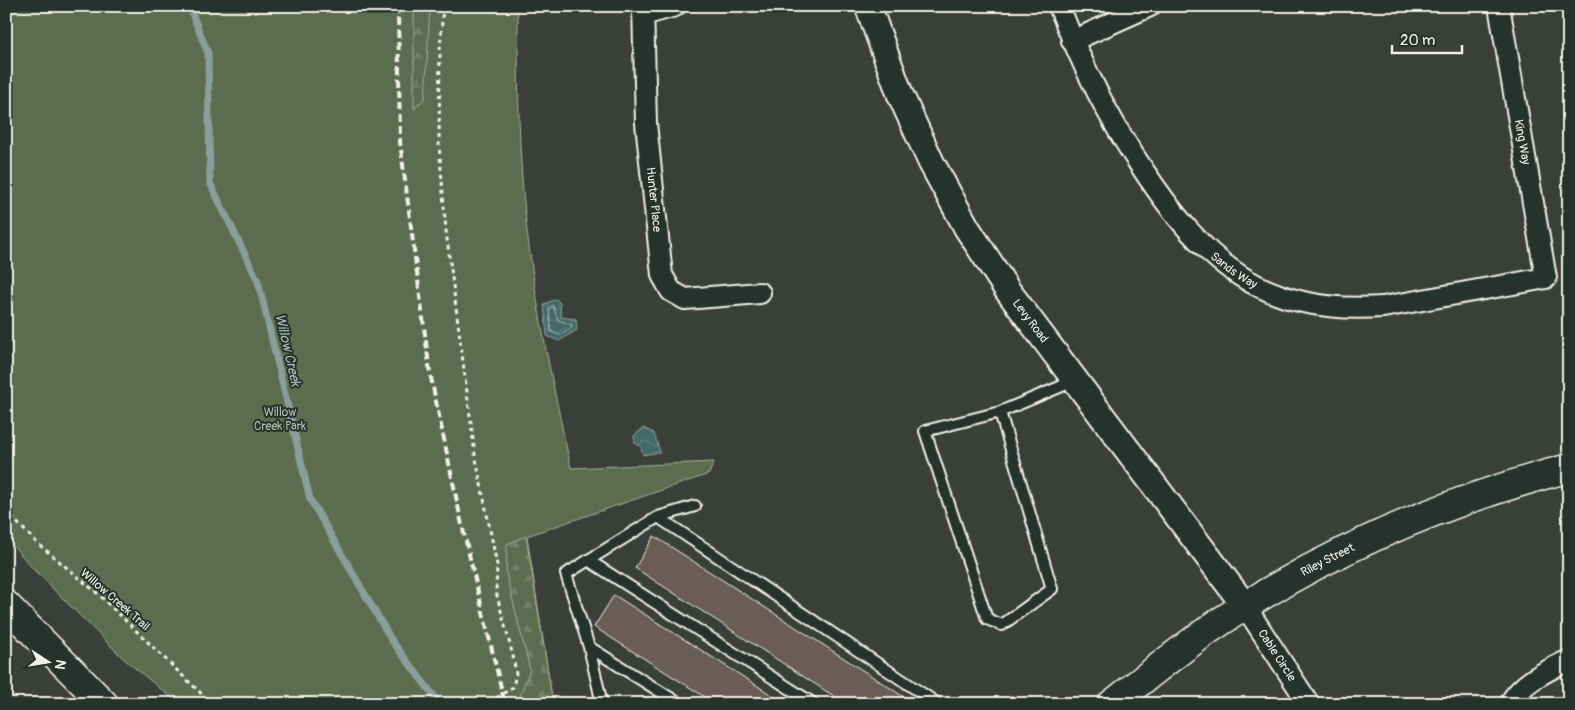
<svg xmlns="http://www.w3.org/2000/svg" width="1575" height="710" viewBox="0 0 1575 710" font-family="Pangolin,sans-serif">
  <defs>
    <pattern id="forest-firs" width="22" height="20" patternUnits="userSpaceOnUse" patternTransform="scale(1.25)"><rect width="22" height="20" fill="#5c6d50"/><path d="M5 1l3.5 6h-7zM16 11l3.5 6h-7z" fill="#748269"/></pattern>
    <pattern id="water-waves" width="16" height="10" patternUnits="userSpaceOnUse" patternTransform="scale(1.25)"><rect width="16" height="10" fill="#446967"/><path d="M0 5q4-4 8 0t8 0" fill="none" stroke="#607f7d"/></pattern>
  </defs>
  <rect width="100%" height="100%" fill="#3a4039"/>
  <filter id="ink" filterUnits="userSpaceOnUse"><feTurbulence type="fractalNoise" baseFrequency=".02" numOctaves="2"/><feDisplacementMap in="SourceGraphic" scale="10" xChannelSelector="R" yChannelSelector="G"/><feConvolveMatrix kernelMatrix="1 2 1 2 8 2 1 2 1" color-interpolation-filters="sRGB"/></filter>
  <g filter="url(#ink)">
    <path fill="#5c6d50" stroke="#a8af9c" d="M6,6H518C518,68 518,131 523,192C531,285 551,377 571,468L714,462L709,474L527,536L553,704H179L124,659L34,570L6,537Z"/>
    <path fill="url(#forest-firs)" stroke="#a8af9c" d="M414,6H430L425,98L414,109Z
      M526,536L553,704L517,703L530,670L506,573L507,544Z"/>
    <path fill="url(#water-waves)" stroke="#8a9f9b" d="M556,299L560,303L561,317L576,319L577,330L559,341L547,336L544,304Z
      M643,428L654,433L660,452L643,455L641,447L635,443L634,436Z"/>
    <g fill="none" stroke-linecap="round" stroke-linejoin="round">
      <path stroke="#aebbb4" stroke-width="1" d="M553,306L558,320L572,325L571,328L559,335L551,331L549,309Z"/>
      <path stroke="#8a9f9b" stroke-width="7" d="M189,6L208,53L210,183L258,281L310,499L392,641L440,704"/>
    </g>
    <path fill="#695d56" stroke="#f4f1e8" d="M654,536L915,704H846L635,568Z
      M614,595L786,704H716L594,627Z
      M645,697L655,704H641Z"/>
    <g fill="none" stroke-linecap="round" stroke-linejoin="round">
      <g stroke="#f4f1e8" stroke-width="14">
        <path id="service" d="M1000,412L925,431L987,619L1002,625L1052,589L1000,412L1074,381
          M658,517L695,506
          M588,560L814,704
          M589,647L566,574L658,517L938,704
          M602,704L589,647L680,704"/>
      </g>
      <g stroke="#f4f1e8" stroke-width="24">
        <g id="minor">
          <path id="s1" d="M643,6L646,123L662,275L671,291L685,299L760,293"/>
          <path id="s2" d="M1059,6C1081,63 1108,118 1142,168C1205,263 1262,315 1383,307L1546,278L1499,6"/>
          <path d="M643,15L675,6"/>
          <path d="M1072,41L1150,6"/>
          <path id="s3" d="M1245,606L1309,704"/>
          <path d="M1510,704C1520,683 1548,670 1569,660"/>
        </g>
      </g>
      <g stroke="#f4f1e8" stroke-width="29">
        <g id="tertiary">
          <path id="s4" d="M868,6L900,94L931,162L967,228L1008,291L1245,606"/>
        </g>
      </g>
      <g stroke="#f4f1e8" stroke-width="31">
        <g id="secondary">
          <path d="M6,605L104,704"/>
          <path id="s5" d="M1112,704C1145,678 1177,652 1211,628C1320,554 1442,502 1569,468"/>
        </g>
      </g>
      <path stroke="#f4f1e8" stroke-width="3" stroke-dasharray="4 4" stroke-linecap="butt" d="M443,6L440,50L439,144L446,231L475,454L497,565L496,592L513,656L516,674L513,687L488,704
        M6,511L35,541L97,593L212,704"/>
      <use href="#service" stroke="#26332d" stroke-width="10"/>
      <use href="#minor" stroke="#26332d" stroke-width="20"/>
      <use href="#tertiary" stroke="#26332d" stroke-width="25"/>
      <use href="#secondary" stroke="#26332d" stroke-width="28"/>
      <path stroke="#f4f1e8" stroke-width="4" stroke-dasharray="8 4" stroke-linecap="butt" d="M398,6L400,142L430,373L462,525L505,704"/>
    </g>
  </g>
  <g text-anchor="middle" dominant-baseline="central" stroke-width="4" stroke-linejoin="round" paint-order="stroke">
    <g font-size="12" fill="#f4f1e8" stroke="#26332d">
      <text transform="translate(1522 142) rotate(80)">King Way</text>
      <text stroke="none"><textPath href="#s1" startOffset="194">Hunter Place</textPath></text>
      <text stroke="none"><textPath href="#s2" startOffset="321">Sands Way</textPath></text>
      <text stroke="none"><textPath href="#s4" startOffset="356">Levy Road</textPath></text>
      <text stroke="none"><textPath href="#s5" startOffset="260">Riley Street</textPath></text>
      <text transform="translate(115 600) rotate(41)">Willow Creek Trail</text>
      <text stroke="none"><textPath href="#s3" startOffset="59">Cable Circle</textPath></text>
    </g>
    <g font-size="12" fill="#b7bcab" stroke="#26332d">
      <text x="280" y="412">Willow<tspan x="280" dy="14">Creek Park</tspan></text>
    </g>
    <g font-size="14" font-style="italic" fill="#aebbb4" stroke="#26332d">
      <text transform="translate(288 350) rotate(77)">Willow Creek</text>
    </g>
  </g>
  <rect width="1575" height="710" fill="none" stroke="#26332d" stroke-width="25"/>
  <rect x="12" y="12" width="1550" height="685" fill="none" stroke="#f4f1e8" stroke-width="2" filter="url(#ink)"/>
  <g transform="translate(48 662) rotate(102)" stroke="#26332d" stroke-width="4" paint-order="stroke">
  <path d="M0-4L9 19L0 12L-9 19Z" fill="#f4f1e8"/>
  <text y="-8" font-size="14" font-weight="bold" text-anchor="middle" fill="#f4f1e8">N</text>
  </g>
  <path d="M1392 45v8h70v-8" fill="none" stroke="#f4f1e8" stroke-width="2.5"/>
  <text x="1400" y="45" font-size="15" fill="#f4f1e8" stroke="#26332d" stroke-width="4" paint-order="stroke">20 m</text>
</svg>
